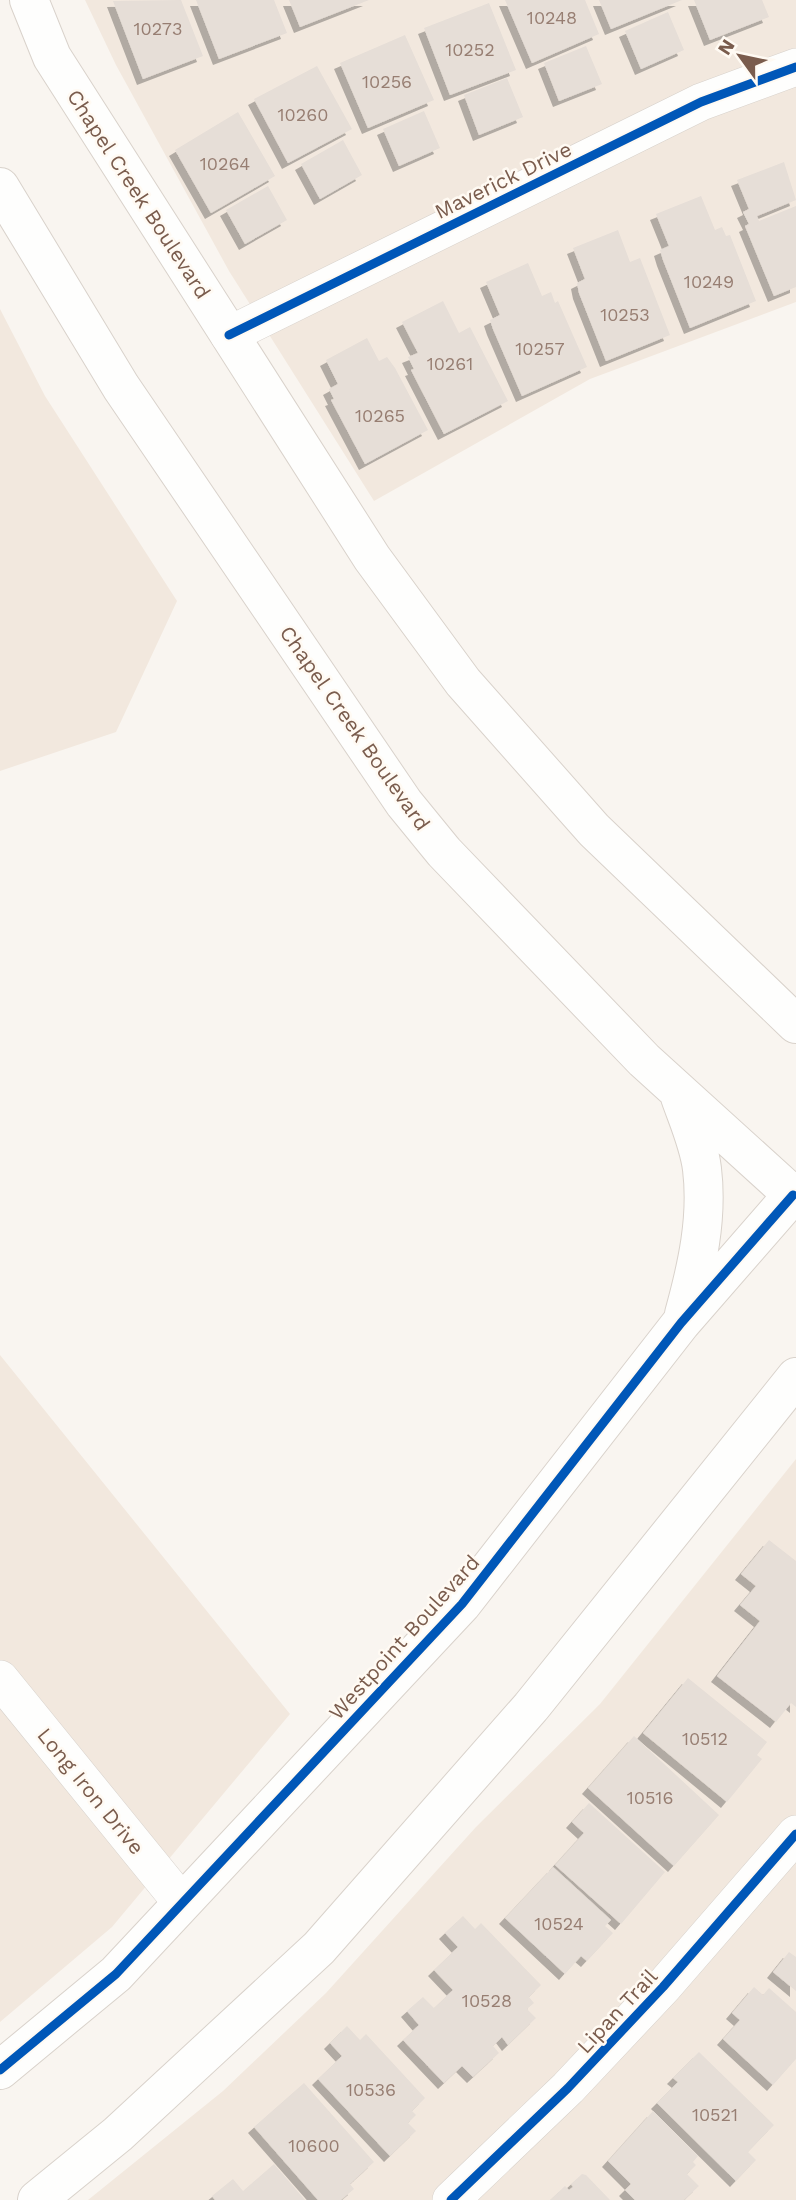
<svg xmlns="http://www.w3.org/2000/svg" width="796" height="2200" viewBox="0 0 796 2200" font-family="'Work Sans',sans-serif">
  <defs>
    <filter id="shadow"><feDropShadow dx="-6" dy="6" stdDeviation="0" flood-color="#0004"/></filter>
  </defs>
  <rect width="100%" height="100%" fill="#f9f5f0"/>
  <path fill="#f2e8de" d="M85,0H796V302L590,379L374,501L229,271L116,65Z
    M0,309L45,396L177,601L116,732L0,771Z
    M0,1355L290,1714L112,1927L0,2022Z
    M796,1459V2200H88L223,2091L326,1993L476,1827L600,1704Z"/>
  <path fill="#e6ded7" filter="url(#shadow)" d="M181,0L203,56L143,79L113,1Z
    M196,0H274L287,33L219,59Z
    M289,0H369L300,27Z
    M505,0H585L599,34L532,63Z
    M599,0H682L611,29Z
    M694,0H762L769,17L710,40Z
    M489,3L516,70L450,95L424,28Z
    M668,12L684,50L641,69L625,31Z
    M405,35L434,100L368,128L340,63Z
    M586,46L602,84L559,101L544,63Z
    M317,66L352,129L288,163L254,99Z
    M507,78L523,117L479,135L464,95Z
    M424,111L440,148L399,166L383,129Z
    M238,112L275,176L211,213L175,150Z
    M343,140L362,175L320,199L301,164Z
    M784,162L796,200L757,216L759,221L796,206V287L774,296L745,226L749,224L743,212L749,209L737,180Z
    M268,186L287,220L245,244L226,210Z
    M701,196L715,230L722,227L726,236L730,235L756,301L690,328L663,260L660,250L669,246L656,214Z
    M618,230L630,262L640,258L670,335L606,361L579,293L577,283L585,279L573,248Z
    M528,263L542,296L551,292L555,303L558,301L587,367L522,396L493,329L490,320L500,315L486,282Z
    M443,301L459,333L470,327L508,401L444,434L411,370L414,369L408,357L418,353L402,322Z
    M367,338L379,361L387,357L395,368L428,430L365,464L331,400L334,399L329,389L338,384L326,360Z
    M769,1540L796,1561V1707L791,1703L776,1722L717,1676L760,1621L740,1605L756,1586L741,1574Z
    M688,1678L767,1742L757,1755L762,1759L727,1802L643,1733Z
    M634,1736L719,1815L674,1866L588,1788Z
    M589,1803L665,1872L621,1924L555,1865L584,1833L572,1822Z
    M553,1867L611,1920L605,1926L613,1933L587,1961L581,1956L565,1974L505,1918Z
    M463,1916L475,1929L481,1923L541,1985L529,1997L534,2003L527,2009L536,2018L508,2045L502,2037L493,2046L499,2053L473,2077L462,2066L444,2083L403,2040L419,2025L407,2011L423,1997L434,2008L453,1990L434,1970L458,1947L445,1933Z
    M789,1952L796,1957V1991L773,1972Z
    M754,1987L763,1995L769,1988L796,2012V2059L773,2085L723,2039L740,2020L732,2013Z
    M347,2026L360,2040L366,2034L425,2098L412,2111L416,2115L408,2123L416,2131L390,2156L318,2079L342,2056L330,2043Z
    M699,2052L774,2125L748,2152L756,2160L736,2181L657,2103L678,2082L673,2078Z
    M304,2083L374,2162L350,2184L354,2189L341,2200H318L254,2127Z
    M653,2111L698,2156L693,2162L696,2165L687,2174L699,2186L684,2200H635L625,2190L631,2184L608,2161Z
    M274,2164L305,2200H215L212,2196L233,2179L243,2191Z
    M582,2174L586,2175L610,2200H550L565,2186L569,2190L573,2187L571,2184Z"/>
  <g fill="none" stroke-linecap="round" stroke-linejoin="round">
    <g stroke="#d7d1cb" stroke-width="38">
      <path id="street" d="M229,335L701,102L796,67
        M0,1679L182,1903
        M451,2200L568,2088L663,1987L796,1834"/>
    </g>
    <g stroke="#d9d2cb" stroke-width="40">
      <path id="secondary" d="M29,0L52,57L372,558L463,682L594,830L796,1024
        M0,187L121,387L404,803L444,852L644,1060L796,1198
        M680,1097C688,1120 699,1144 702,1169C708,1218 697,1267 684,1314
        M0,2070L116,1974L462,1604L681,1323L796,1191
        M37,2200L118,2134L319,1948L531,1707L796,1377"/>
    </g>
    <use href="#street" stroke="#fefefd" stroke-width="37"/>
    <use href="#secondary" stroke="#fefefd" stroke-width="38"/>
    <g stroke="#fffaf3" stroke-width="13">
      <path id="cycleway" d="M229,335L701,102L796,67
        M0,2070L116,1974L462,1604L681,1323L793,1195
        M451,2200L568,2088L663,1987L796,1834"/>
    </g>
    <use href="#cycleway" stroke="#0057b8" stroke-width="9"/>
  </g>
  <g text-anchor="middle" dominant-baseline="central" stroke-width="5" stroke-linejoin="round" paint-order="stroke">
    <g font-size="18" fill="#977e72">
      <text x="552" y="17">10248</text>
      <text x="158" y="28">10273</text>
      <text x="470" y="49">10252</text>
      <text x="387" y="81">10256</text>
      <text x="303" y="114">10260</text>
      <text x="225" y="163">10264</text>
      <text x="709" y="281">10249</text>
      <text x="625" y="314">10253</text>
      <text x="540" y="348">10257</text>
      <text x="450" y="363">10261</text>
      <text x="380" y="415">10265</text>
      <text x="705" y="1738">10512</text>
      <text x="650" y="1797">10516</text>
      <text x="559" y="1923">10524</text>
      <text x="487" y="2000">10528</text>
      <text x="371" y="2089">10536</text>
      <text x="715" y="2114">10521</text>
      <text x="314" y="2145">10600</text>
    </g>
    <g font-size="21" fill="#7a5c4d" stroke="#fffaf3">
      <text transform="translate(503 180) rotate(-26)">Maverick Drive</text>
      <text transform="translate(139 194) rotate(57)">Chapel Creek Boulevard</text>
      <text transform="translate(355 728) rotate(55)">Chapel Creek Boulevard</text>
      <text transform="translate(404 1637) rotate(-48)">Westpoint Boulevard</text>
      <text transform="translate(91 1791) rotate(51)">Long Iron Drive</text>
      <text transform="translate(617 2011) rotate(-47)">Lipan Trail</text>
    </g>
  </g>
  <g transform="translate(740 56) rotate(303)" stroke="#fffaf3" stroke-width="5" paint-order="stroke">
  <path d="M0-5L12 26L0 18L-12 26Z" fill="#7a5c4d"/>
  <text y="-10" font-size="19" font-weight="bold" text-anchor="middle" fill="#7a5c4d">N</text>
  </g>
</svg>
